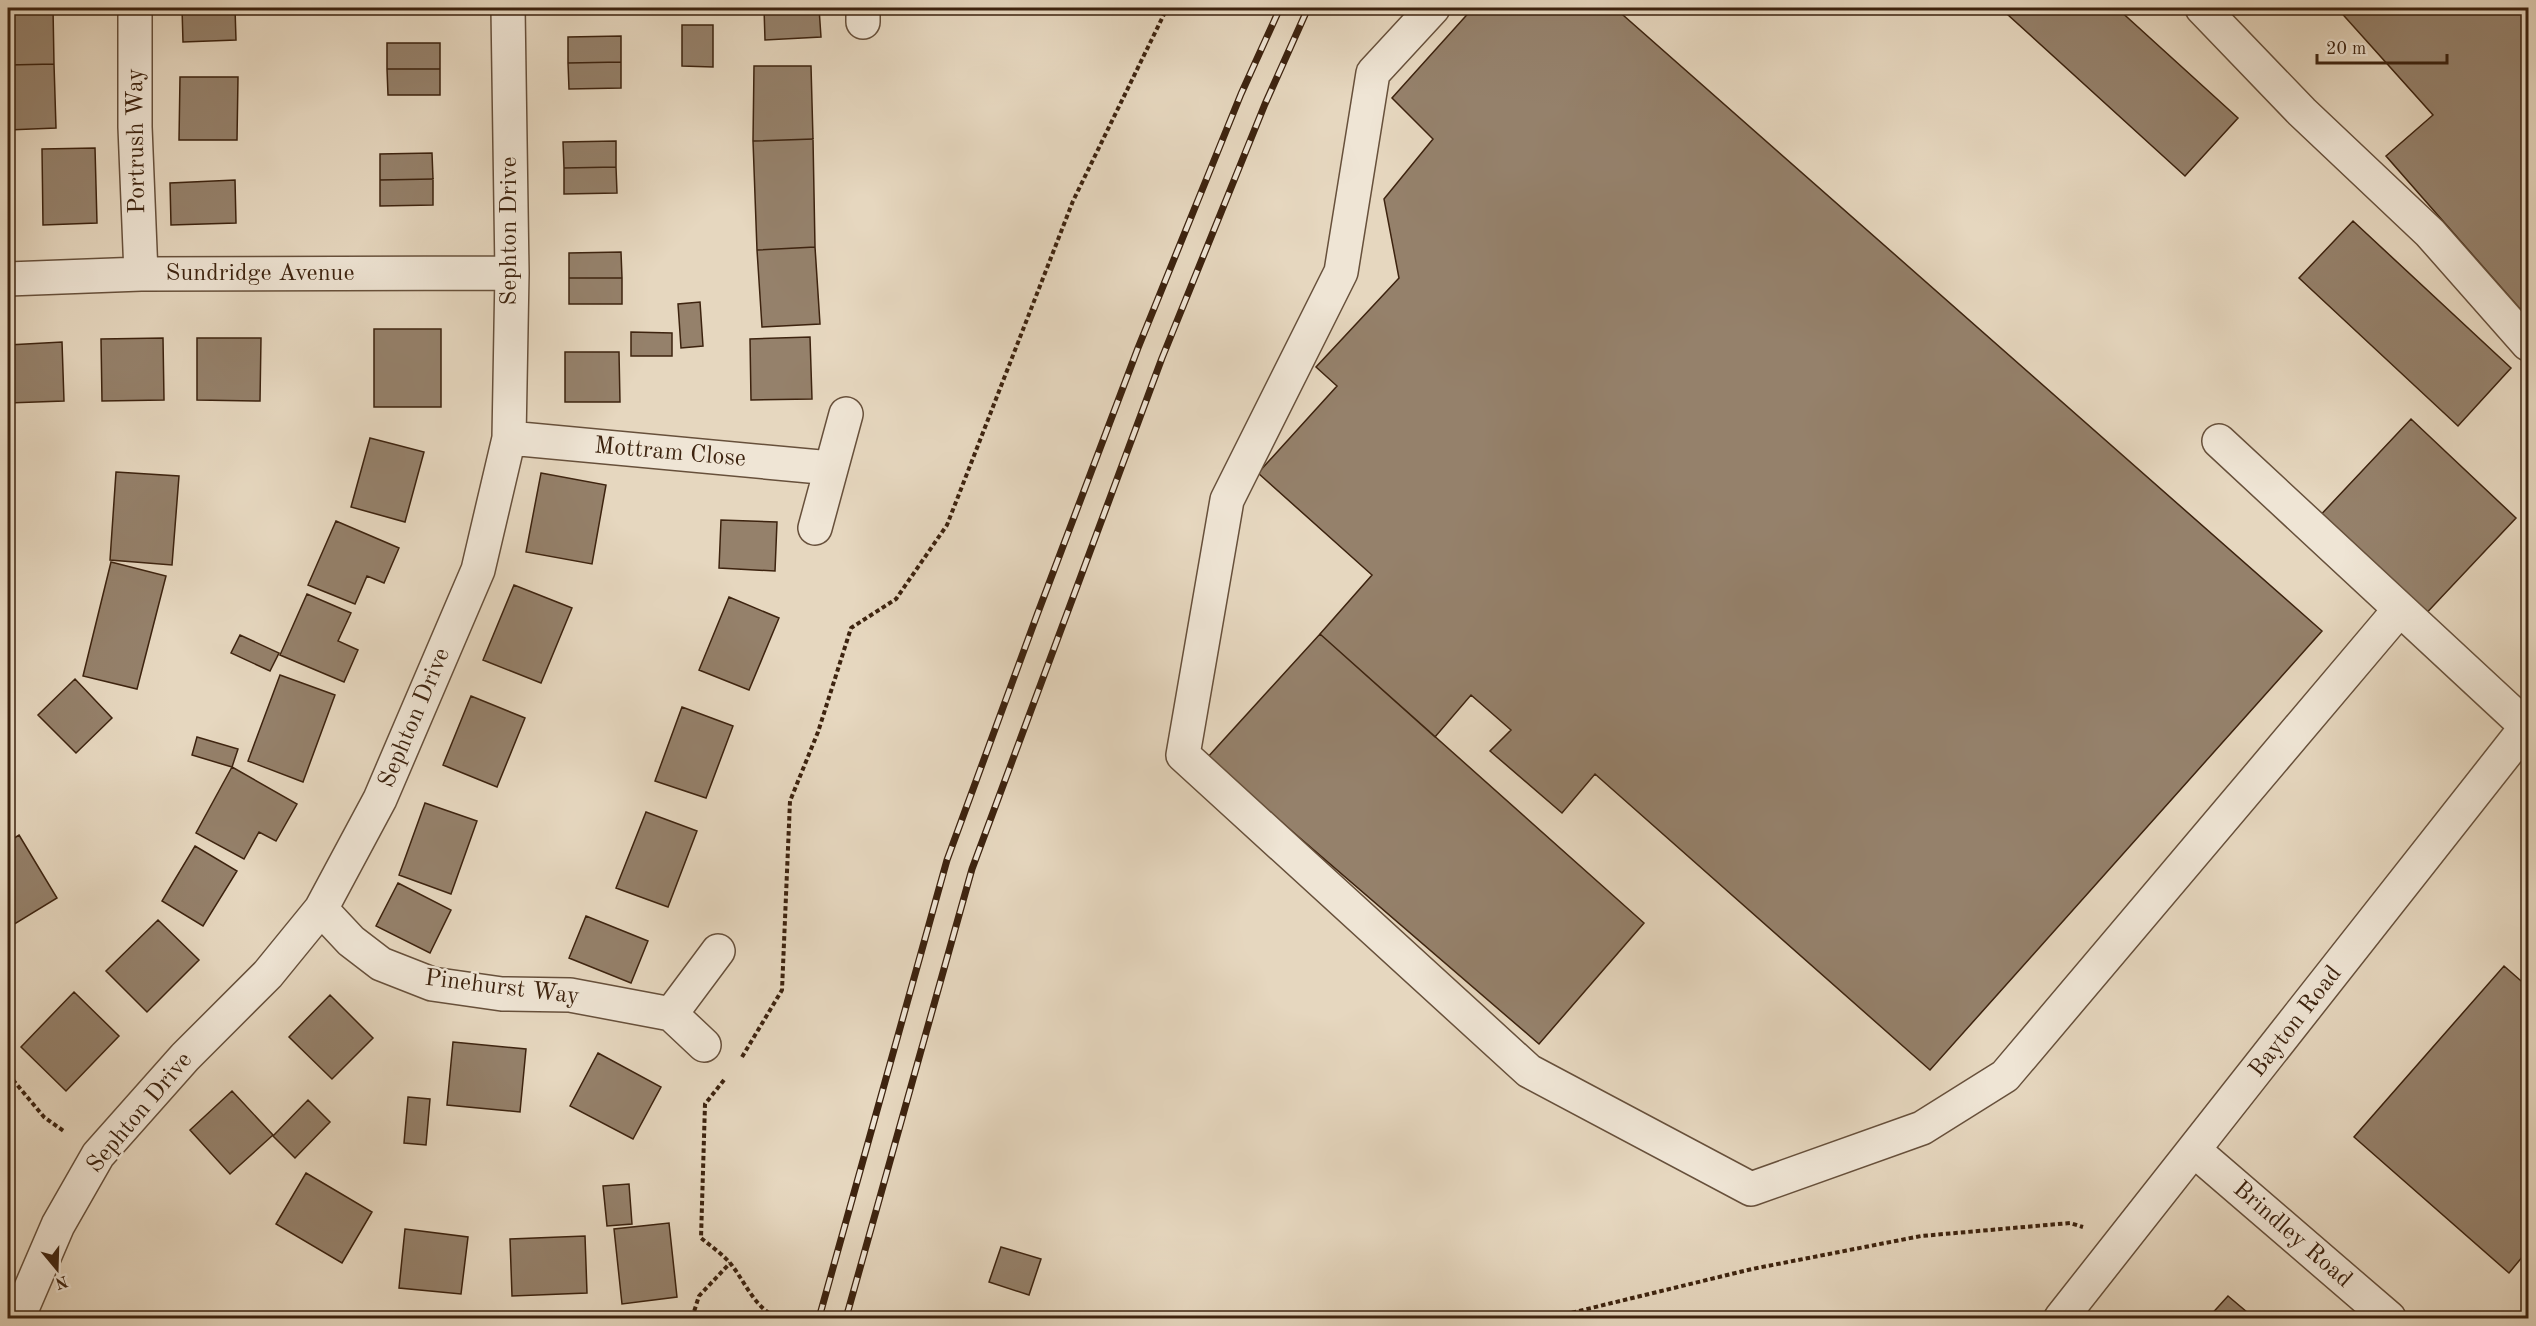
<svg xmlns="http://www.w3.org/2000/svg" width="2536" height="1326" viewBox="0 0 2536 1326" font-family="'Old Standard TT',serif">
  <rect width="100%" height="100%" fill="#e6d7bf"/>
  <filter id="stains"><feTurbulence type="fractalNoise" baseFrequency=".00333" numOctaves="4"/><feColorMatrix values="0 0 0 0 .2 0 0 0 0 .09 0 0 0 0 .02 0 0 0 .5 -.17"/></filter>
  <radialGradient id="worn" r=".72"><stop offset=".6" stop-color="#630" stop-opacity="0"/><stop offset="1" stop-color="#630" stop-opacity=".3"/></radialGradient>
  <path fill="#95816b" stroke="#3d230f" stroke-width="1.5" d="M8,8H53L54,64L8,65Z
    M182,8H235L236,40L183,42Z
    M562,8H616V10H562Z
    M764,8H819L821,37L765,40Z
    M1473,8H1615L2322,631L1930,1070L1595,774L1562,813L1490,751L1511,730L1471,695L1435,737L1320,634L1372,575L1258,473L1337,386L1316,367L1399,278L1384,199L1433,139L1392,98Z
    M2014,8H2117L2238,118L2185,176L2007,14Z
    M2337,8H2528V318L2386,156L2433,115Z
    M682,25H713V67L682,66Z
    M621,36V62L568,63V37Z
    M387,43H440V69H387Z
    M621,62V88L569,89L568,63Z
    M54,64L56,128L8,130V65Z
    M754,66H811L813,139L753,141Z
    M387,69H440V95H388Z
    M180,77H238L237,140H179Z
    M813,139L815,247L757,250L753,141Z
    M616,141V167L564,168L563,142Z
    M95,148L97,223L43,225L42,149Z
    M432,153L433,179L380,180V154Z
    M616,167L617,193L564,194V168Z
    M433,179V205L380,206V180Z
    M235,180L236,223L171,225L170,183Z
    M2353,221L2511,368L2458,426L2299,278Z
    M815,247L820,324L762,327L757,250Z
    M621,252L622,278H569V253Z
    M569,278H622V304H569Z
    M700,302L703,346L681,348L678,304Z
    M374,329H441V407H374Z
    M631,332L672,333V356H631Z
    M810,337L812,399L751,400L750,339Z
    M163,338L164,400L102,401L101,339Z
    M197,338H261L260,401L197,400Z
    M62,342L64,401L8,403V345Z
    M565,352H619L620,402H565Z
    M2411,419L2516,518L2419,621L2314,522Z
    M370,438L424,452L405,522L351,507Z
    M116,472L179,476L172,565L110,560Z
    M541,473L606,485L592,564L526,552Z
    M721,520L777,522L775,571L719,568Z
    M336,521L399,548L384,583L367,576L355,604L308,585Z
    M111,562L166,576L137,689L83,676Z
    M514,585L572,608L541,683L483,660Z
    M307,594L351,613L338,641L358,650L344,682L280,655Z
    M729,597L779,618L749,690L699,670Z
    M1320,634L1644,923L1539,1044L1207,758Z
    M240,635L279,653L270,671L231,653Z
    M280,675L335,695L303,782L248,761Z
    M75,679L112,718L76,753L38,715Z
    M471,696L525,718L497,787L443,765Z
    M682,707L733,726L706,798L655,781Z
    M197,737L238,749L232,767L192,755Z
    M232,767L297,804L276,841L259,832L244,859L196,833Z
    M425,803L477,821L451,894L399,875Z
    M646,812L697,831L668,907L616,888Z
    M19,835L57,898L8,928V842Z
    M195,846L237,871L203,926L162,901Z
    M398,883L451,910L430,953L376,926Z
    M586,916L648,941L631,983L569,958Z
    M158,920L199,960L147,1012L106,971Z
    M2504,966L2528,987V1250L2509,1273L2354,1137Z
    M74,992L119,1036L66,1091L21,1047Z
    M330,995L373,1038L332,1079L289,1037Z
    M453,1042L526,1049L520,1112L447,1105Z
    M598,1053L661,1087L633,1139L570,1106Z
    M232,1091L273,1135L230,1174L190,1130Z
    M408,1097L430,1099L426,1145L404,1143Z
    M308,1100L330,1122L295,1158L273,1136Z
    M306,1173L372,1212L342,1263L276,1224Z
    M629,1184L632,1224L607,1226L603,1186Z
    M669,1223L677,1297L622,1304L614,1229Z
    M405,1229L468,1237L461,1294L399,1288Z
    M585,1236L587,1293L512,1296L510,1239Z
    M1001,1247L1041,1259L1029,1295L989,1282Z
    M2228,1296L2254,1318H2208Z"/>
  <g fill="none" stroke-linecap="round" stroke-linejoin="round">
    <g stroke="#67503b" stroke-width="36">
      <path id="minor" d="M135,8V127L141,274
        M863,8V22
        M1433,8L1373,73L1341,272L1227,500L1183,755L1529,1071L1751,1189L1922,1128L2005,1076L2400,609
        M2202,8L2302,112L2430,233L2528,344
        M8,279L141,274L512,273
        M509,438L831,468
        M2219,441L2527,727
        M815,528L846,414
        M321,909L351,941L381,964L432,984L502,994L570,995L671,1014L704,1045
        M671,1014L718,951
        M2195,1151L2389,1318
        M18,1318L58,1225L98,1155L185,1057L268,974L321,909L380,799L478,570L509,438L512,273L508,8
        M2061,1318L2528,725"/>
    </g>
    <path stroke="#3d230f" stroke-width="4" stroke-dasharray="4.5 3" stroke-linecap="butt" d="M742,1057L782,990L790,801L818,732L851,628L896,599L947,525L1073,201L1167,8
      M8,1074L44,1117L65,1132
      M724,1080L705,1104L701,1238C711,1246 722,1254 730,1263C745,1281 755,1310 779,1318
      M692,1318L699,1296L730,1263
      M1550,1318L1752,1269L1921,1236L2070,1223L2083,1227"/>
    <use href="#minor" stroke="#efe5d5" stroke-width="33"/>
    <g stroke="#3d230f" stroke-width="7">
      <path id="rail" d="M819,1318L947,860L1037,615L1138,348L1241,94L1280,8
        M846,1318L972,869L1162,358L1265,104L1308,8"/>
    </g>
    <use href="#rail" stroke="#efe5d5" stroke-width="4.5" stroke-dasharray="14" stroke-linecap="butt"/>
  </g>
  <g text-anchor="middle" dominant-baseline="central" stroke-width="5" stroke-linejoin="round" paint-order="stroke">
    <g font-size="24" fill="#3d230f" stroke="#efe5d5">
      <text transform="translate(137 141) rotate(-91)">Portrush Way</text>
      <text transform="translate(510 231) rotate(-90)">Sephton Drive</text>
      <text x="260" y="274">Sundridge Avenue</text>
      <text transform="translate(670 453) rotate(5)">Mottram Close</text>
      <text transform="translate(415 718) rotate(-67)">Sephton Drive</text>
      <text transform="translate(502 988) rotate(7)">Pinehurst Way</text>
      <text transform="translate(2296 1022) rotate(-52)">Bayton Road</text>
      <text transform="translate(140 1113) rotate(-50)">Sephton Drive</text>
      <text transform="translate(2292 1235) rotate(41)">Brindley Road</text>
    </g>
  </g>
  <rect width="2536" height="1326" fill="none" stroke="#e6d7bf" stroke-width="30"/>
  <rect x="9" y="9" width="2518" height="1308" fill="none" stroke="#3d230f" stroke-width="3"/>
  <rect x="15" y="15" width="2506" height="1296" fill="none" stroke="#3d230f" stroke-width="1.5"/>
  <g transform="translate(57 1269) rotate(161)" stroke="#efe5d5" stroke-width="4.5" paint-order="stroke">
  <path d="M0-4.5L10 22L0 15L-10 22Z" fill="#3d230f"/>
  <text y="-9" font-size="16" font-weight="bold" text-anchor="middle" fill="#3d230f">N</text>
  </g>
  <path d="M2317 54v9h130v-9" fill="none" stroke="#3d230f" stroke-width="3"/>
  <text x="2326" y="54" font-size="18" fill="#3d230f" stroke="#efe5d5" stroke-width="4.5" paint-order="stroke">20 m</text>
  <rect width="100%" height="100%" filter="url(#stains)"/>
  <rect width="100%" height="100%" fill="url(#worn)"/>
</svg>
